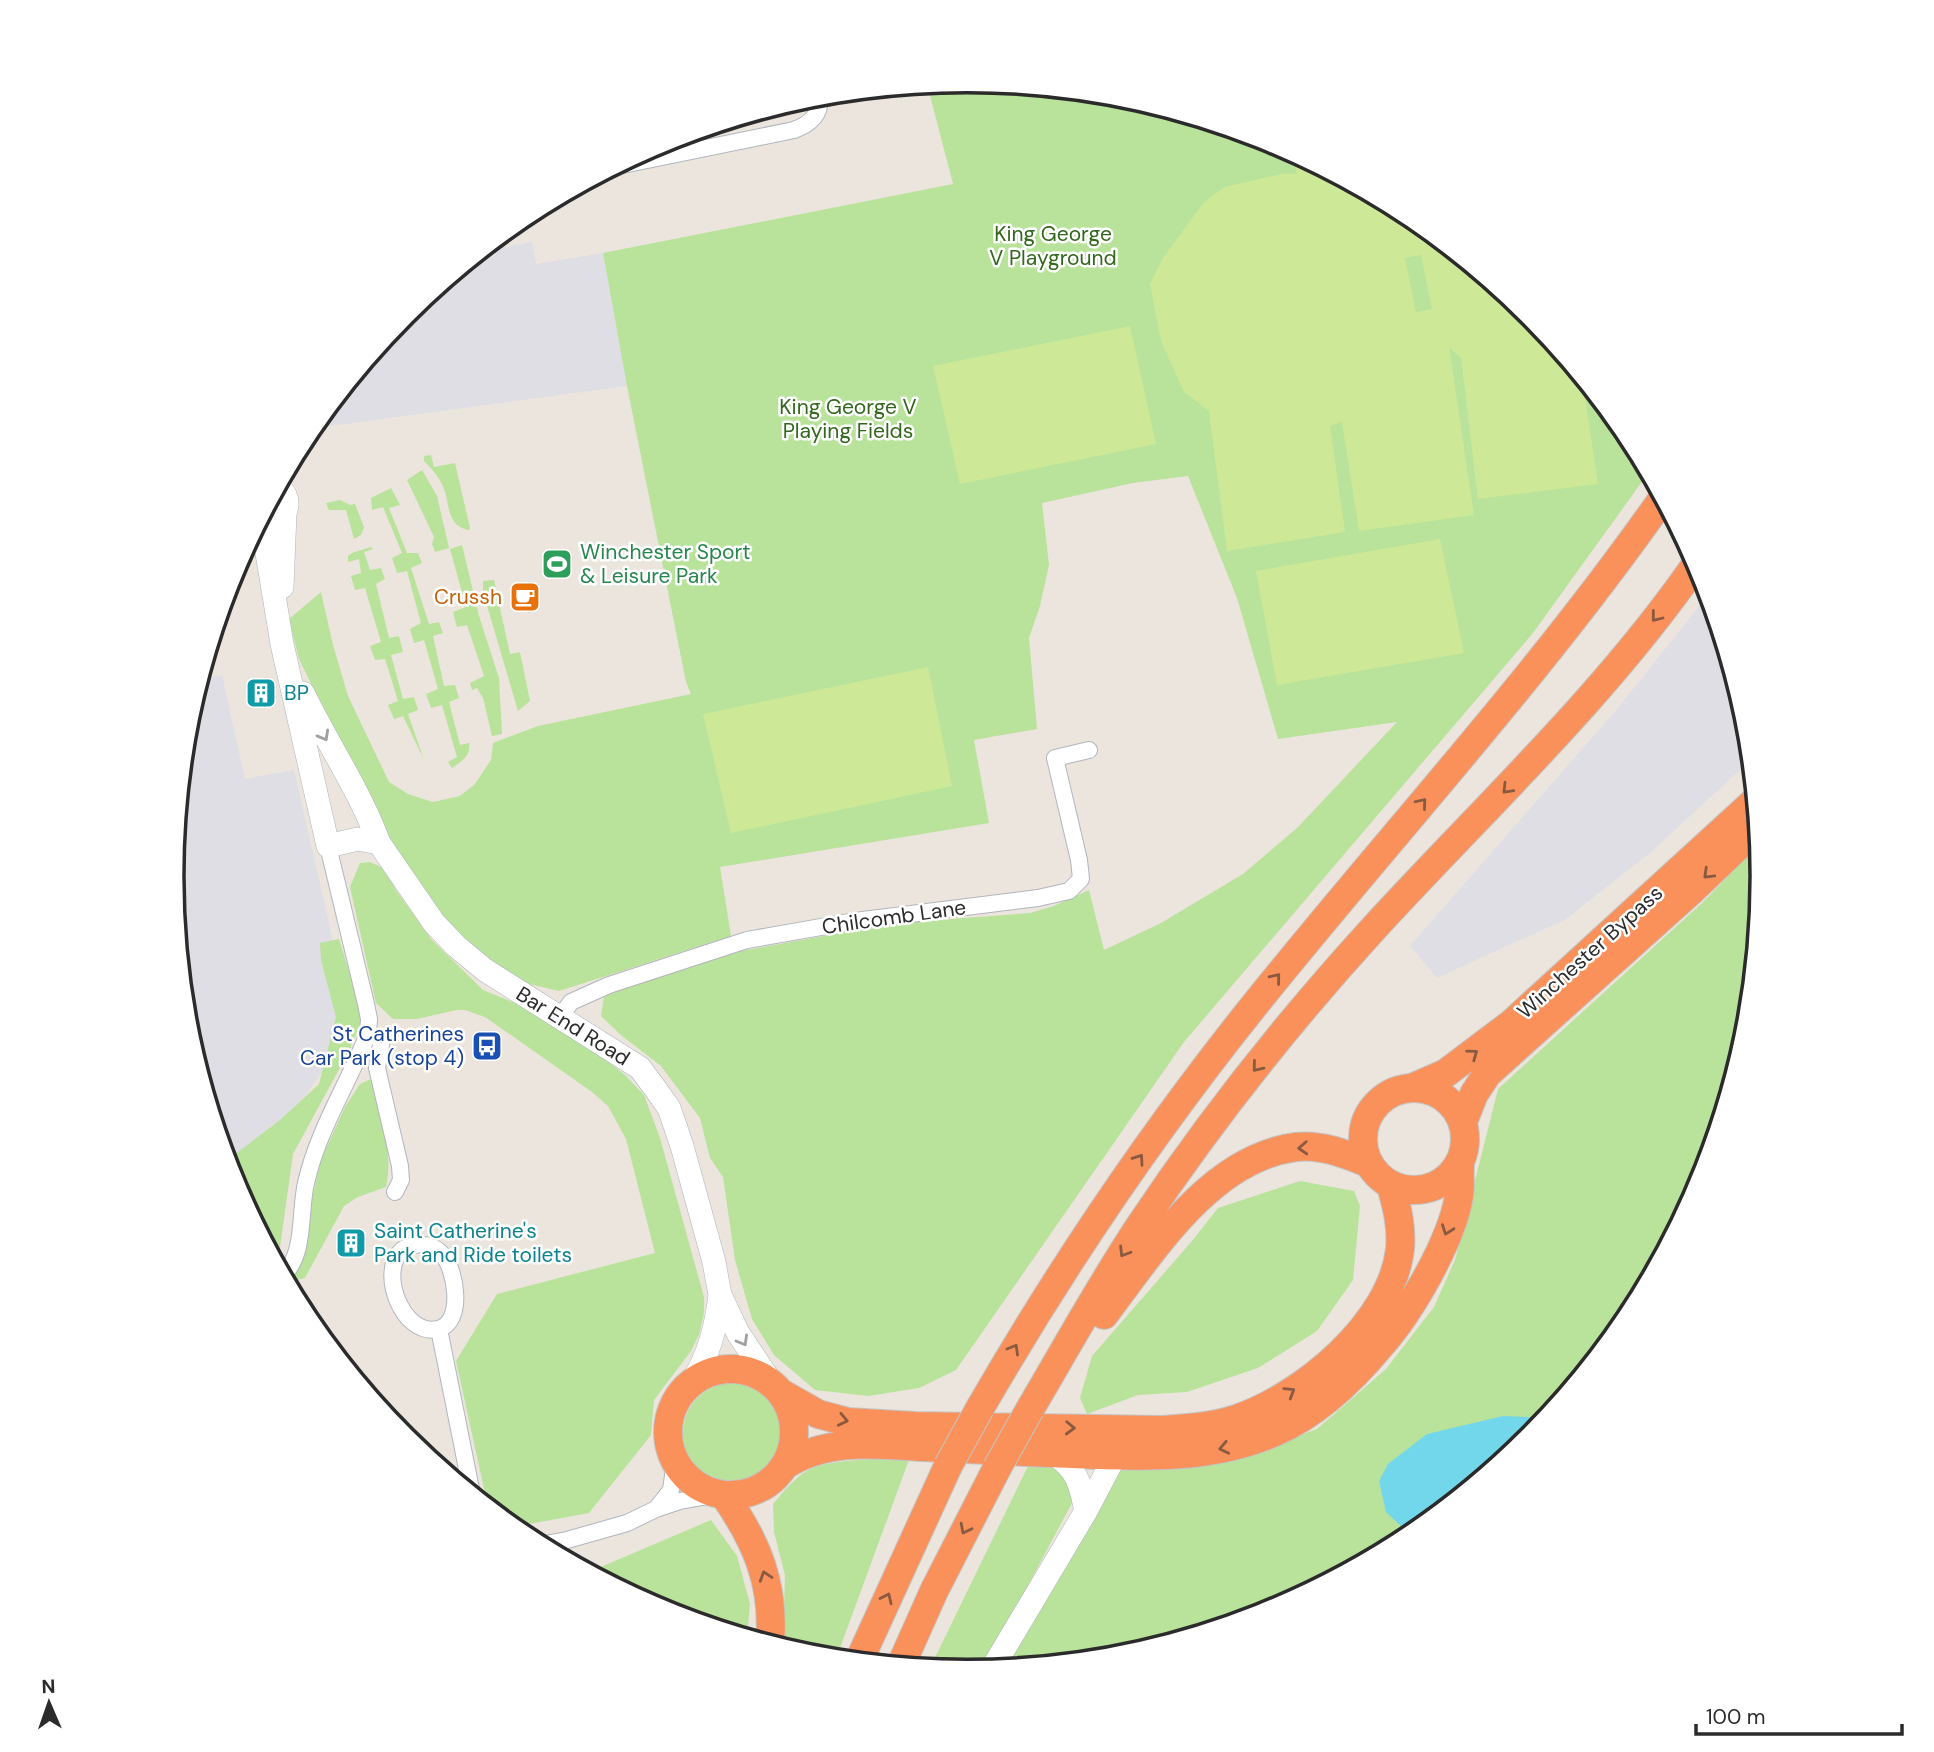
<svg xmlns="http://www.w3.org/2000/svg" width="1934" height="1752" viewBox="0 0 1934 1752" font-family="'DM Sans',sans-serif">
  <rect width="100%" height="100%" fill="#ece5dd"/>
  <path fill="#dfdee5" d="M532,242L536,264L603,253L627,386L309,429L405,313L481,251Z
    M1709,594L1747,721L1751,760L1651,852L1566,919L1437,978L1410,946L1618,708Z
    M222,675L245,779L294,770L353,1028L305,1096L229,1171L187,1031L172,876L187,720L200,679Z"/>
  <path fill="#b9e29b" d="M967,81L1123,96L1272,141L1409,215L1530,314L1629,434L1649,472L1533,633L1184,1042L956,1370L919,1388L868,1396L815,1390L774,1355L752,1319L735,1260L723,1177L710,1158L700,1118L661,1066L622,1036L601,1016L604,997L687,961L845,932L925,921L1030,913L1054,906L1089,890L1104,950L1161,923L1243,874L1298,827L1397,722L1278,739L1237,598L1188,476L1133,483L1042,503L1049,565L1040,606L1029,638L1037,729L974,740L989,823L720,867L731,936L559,991L529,984L481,956L436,915L384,831L299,659L289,619L321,592L333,645L348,696L389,782L408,794L433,802L460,796L475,784L491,760L493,743L538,726L691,694L686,682L627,386L603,253L953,184L927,84Z
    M431,455L434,467L455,463L470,528L469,530C447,526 450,506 444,489C440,478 432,469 424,461V456Z
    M422,470L437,496L449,548L435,552L432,544L434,537L407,480Z
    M391,488L400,505L389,508L407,553H418L422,563L411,568L429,624L439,622L443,633L433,636L444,686L455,685L459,698L449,702L460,745L469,743C471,756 462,761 452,768L448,762L457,757L442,705L431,708L426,694L438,689L424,640L414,643L410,629L421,623L407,571L397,573L392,558L402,553L383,507L372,510L371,498Z
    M340,500L350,505L355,504L364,527L361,535L354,539L346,510H329L326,503Z
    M462,545L479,616L499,678L502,734L492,736L483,698L477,688L472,690L470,683L484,676L467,625L457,627L453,612L466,607L450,549Z
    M371,547L373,549L364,552L370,570L381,568L385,579L376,584L389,638L399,636L403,652L391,655L403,699L414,697L418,710L408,714L424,760L403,716L394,719L388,705L398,701L385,659L375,660L370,646L381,642L365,588L355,590L351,576L361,573L359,559L348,562V556L352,553Z
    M494,580L510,654L520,652L530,701L518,711L483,592V581Z
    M1759,844L1762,876L1747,1032L1702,1181L1628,1318L1529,1439L1409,1538L1271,1611L1122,1656L1005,1668L1120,1466L1282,1442L1317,1429L1386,1369L1434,1307L1455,1260L1498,1089L1702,903Z
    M370,862L385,869L396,890L432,940L483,990L532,1010L583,1042L625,1075L644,1095L660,1138L704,1297V1313L699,1335L691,1351L654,1400L651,1435L589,1513L513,1527L488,1507L456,1361L497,1294L655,1253L626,1139L608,1106L592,1092L485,1017L465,1010H456L417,1019H393L376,1003L350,887L360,863Z
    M339,939L363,1017L349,1051L293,1154L279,1254L274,1260L232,1180L226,1161L280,1120L319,1084L336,1017L321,960L320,943Z
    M371,1079C380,1114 394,1151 386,1187L358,1197L344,1206L305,1278L286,1282L309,1212L321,1160L345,1107L360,1084Z
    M1300,1181L1354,1191L1360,1206L1353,1280L1317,1331L1258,1368L1187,1392L1138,1395L1087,1414L1080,1398L1092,1356L1192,1241L1218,1208Z
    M683 1433a50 50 0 1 1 100 0a50 50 0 1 1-100 0Z
    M910,1457L836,1659L811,1656L783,1647L785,1575L774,1532L773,1504C784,1491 798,1473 815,1467C840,1459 883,1459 910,1457Z
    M1055,1463L1072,1488V1503L983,1670L967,1671L930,1668L1029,1464Z
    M711,1520L737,1556L750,1604L747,1637L662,1611L589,1572Z"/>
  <path fill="#cde997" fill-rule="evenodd" d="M1304,158L1409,215L1530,314L1582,378L1598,484L1478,499L1461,358L1449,347L1474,515L1359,531L1342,422L1330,426L1345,532L1227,551L1209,411L1184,392L1161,341L1150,284L1163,258L1204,202L1225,187L1281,174H1297L1295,160ZM1421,255L1432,309L1416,312L1405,258Z
    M1130,326L1156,444L960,484L933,366Z
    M1440,539L1464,653L1277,685L1256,571Z
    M928,667L952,786L731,833L703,714Z"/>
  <path fill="#73d7ec" d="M1503,1416L1546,1418L1529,1439L1421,1528H1403L1386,1512L1379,1481L1388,1464L1427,1434Z"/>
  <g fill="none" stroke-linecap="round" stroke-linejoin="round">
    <path stroke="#73d7ec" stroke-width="4.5" d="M1199,1629V1633
      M1164,1640V1644"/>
    <g stroke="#b1b5be" stroke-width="18">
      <path id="street" d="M613,167L794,130C810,124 822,114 819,95
        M561,1016L571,1002L609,985L747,940L855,921L1038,898L1069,891L1081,879L1079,860L1055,758L1089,750
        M368,1034L382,1039L377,1068L400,1166L401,1180L395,1192
        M417,1244C426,1245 434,1246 441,1253C456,1267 465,1323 438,1329C402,1337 378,1271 402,1250C405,1247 413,1246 417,1244Z
        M283,1276C306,1252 299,1213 306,1183C318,1130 348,1084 368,1034L369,1019L366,1004L328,846
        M439,1329L472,1494
        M656,1509L671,1490L675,1461
        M540,1545L567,1540L627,1523L656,1509L680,1501L719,1494"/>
    </g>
    <g stroke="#b1b5be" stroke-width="24">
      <path id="secondary" d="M275,523C290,513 291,498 278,486
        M260,524L267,553L282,644L328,846L358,839L379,843L434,923L456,946L485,970L640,1068L657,1091L669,1108L682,1146L714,1262L720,1295L738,1333L772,1384
        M282,587L285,513
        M303,693C327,743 360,791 379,843
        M691,1384C709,1355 716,1328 720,1295
        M1053,1453C1078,1470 1080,1483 1086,1511
        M992,1669L1086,1511L1115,1456"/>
    </g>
    <g stroke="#c4c4c4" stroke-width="30">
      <path id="highway" d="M1414,1087L1446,1073L1511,1024L1755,801
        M1363 1139a51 51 0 1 1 102 0a51 51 0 1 1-102 0Z
        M1463,1122L1474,1094L1487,1074L1692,890L1758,827
        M1104,1315C1152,1252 1210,1158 1296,1147C1321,1144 1346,1154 1368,1163
        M668 1432a63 63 0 1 1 126 0a63 63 0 1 1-126 0Z
        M781,1393L818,1414L848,1422L915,1426L1162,1430C1186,1428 1212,1427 1236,1419C1302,1397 1392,1323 1400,1249C1402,1227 1397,1207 1391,1186
        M980,1408C1062,1266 1154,1130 1257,1002C1392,834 1539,675 1663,498
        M1030,1409C1066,1348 1100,1286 1139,1227C1209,1122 1289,1021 1374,928C1483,809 1604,697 1697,563
        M785,1465C827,1438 875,1444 923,1447C973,1449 1022,1452 1072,1454C1140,1457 1212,1460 1275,1432C1316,1414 1353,1379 1381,1345C1411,1311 1452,1240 1459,1196C1461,1186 1459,1174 1460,1164
        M724,1495C757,1542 775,1585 770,1644
        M859,1661L948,1466
        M901,1665L934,1591L997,1468"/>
    </g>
    <use href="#street" stroke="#fff" stroke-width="16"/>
    <use href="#secondary" stroke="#fff" stroke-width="23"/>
    <use href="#highway" stroke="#fb915a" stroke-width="28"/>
    <g stroke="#c4c4c4" stroke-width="30" stroke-linecap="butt">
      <path id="highway-bridge" d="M948,1466L980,1408
        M997,1468L1030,1409"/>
    </g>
    <use href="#highway-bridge" stroke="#fb915a" stroke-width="28"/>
  </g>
  <defs><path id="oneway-chevron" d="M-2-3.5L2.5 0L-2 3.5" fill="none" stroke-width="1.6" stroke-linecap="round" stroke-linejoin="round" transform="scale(1.75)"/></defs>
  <g stroke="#895940">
    <use href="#oneway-chevron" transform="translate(1656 617) rotate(128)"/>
    <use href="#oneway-chevron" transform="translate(1507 789) rotate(134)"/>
    <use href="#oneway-chevron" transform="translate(1422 803) rotate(-50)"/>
    <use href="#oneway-chevron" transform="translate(1708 874) rotate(136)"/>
    <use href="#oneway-chevron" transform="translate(1276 978) rotate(-51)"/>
    <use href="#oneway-chevron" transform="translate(1473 1054) rotate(-36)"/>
    <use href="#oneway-chevron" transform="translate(1257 1067) rotate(129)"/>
    <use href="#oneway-chevron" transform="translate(1303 1148) rotate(177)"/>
    <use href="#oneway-chevron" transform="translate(1139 1159) rotate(-55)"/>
    <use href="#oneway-chevron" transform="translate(1447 1230) rotate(110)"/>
    <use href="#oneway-chevron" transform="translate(1124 1252) rotate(122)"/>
    <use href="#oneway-chevron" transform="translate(1014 1349) rotate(-60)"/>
    <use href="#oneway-chevron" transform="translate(1290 1392) rotate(-32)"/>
    <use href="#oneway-chevron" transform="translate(843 1420) rotate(12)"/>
    <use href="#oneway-chevron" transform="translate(1070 1428) rotate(2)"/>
    <use href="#oneway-chevron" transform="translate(1224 1448) rotate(168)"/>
    <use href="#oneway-chevron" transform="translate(965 1529) rotate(117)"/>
    <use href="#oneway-chevron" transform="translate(765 1576) rotate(-108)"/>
    <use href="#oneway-chevron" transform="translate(887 1598) rotate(-65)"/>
  </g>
  <g stroke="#a0a0a0">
    <use href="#oneway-chevron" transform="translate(324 736) rotate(61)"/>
    <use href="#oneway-chevron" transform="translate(743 1341) rotate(60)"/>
  </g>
  <defs>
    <g id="stadium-square" transform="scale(1.575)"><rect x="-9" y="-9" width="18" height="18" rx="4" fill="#2e9e5b" stroke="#fff"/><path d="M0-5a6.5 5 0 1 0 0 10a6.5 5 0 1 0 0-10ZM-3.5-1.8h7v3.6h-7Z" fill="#fff"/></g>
    <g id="cafe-square" transform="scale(1.575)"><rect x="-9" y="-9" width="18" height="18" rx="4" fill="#e8710a" stroke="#fff"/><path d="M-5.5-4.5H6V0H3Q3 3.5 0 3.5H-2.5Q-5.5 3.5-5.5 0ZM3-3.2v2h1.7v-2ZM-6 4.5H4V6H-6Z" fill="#fff"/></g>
    <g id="building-square" transform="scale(1.575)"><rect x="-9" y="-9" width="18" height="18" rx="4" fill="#0f9aa8" stroke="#fff"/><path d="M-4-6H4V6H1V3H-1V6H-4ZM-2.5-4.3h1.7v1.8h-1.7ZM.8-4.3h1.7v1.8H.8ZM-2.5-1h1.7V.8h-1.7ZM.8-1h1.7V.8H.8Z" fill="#fff"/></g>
    <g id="bus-square" transform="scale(1.575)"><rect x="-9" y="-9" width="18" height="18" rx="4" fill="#1a4fb4" stroke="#fff"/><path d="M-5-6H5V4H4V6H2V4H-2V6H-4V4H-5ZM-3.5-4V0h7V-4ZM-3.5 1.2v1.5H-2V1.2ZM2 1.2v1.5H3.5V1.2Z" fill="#fff"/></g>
  </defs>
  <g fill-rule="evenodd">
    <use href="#stadium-square" x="557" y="564"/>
    <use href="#cafe-square" x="525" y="597"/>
    <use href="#building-square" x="261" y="693"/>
    <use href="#bus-square" x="487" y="1046"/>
    <use href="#building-square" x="351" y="1243"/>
  </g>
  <g text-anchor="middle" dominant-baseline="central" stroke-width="5" stroke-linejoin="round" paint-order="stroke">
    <g font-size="21" fill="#32671c" stroke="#fff">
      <text x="1053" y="234">King George<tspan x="1053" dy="24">V Playground</tspan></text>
      <text x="848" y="407">King George V<tspan x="848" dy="24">Playing Fields</tspan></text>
    </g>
    <g font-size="21" fill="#27864d" stroke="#fff" text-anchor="start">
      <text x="580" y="552">Winchester Sport<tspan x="580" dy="24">&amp; Leisure Park</tspan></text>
    </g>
    <g font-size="21" fill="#c56008" stroke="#fff" text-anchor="end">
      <text x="502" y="597">Crussh</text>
    </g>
    <g font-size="21" fill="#0d838f" stroke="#fff" text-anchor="start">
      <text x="284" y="693">BP</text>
      <text x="374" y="1231">Saint Catherine's<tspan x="374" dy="24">Park and Ride toilets</tspan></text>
    </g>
    <g font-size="21" fill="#2b2b2b" stroke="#fff">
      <text transform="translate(894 917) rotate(-8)">Chilcomb Lane</text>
      <text transform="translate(1590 952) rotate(-42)">Winchester Bypass</text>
      <text transform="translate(573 1026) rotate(32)">Bar End Road</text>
    </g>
    <g font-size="21" fill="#164399" stroke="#fff" text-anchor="end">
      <text x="464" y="1034">St Catherines<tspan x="464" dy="24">Car Park (stop 4)</tspan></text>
    </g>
  </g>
  <path d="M0 0H1934V1752H0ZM184 876a783 783 0 1 1 1566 0a783 783 0 1 1-1566 0Z" fill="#fff" fill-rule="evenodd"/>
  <path fill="none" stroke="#2b2b2b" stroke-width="3.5" d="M184 876a783 783 0 1 1 1566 0a783 783 0 1 1-1566 0Z"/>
  <g transform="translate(49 1703) rotate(358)" stroke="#ffffff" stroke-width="5" paint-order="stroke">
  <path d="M0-5L12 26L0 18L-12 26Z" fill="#2b2b2b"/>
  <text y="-10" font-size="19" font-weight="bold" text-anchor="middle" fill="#2b2b2b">N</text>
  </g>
  <path d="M1696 1724v10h206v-10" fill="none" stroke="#2b2b2b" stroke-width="3.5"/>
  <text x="1706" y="1724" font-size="21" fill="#2b2b2b" stroke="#ffffff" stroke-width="5" paint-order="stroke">100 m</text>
</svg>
